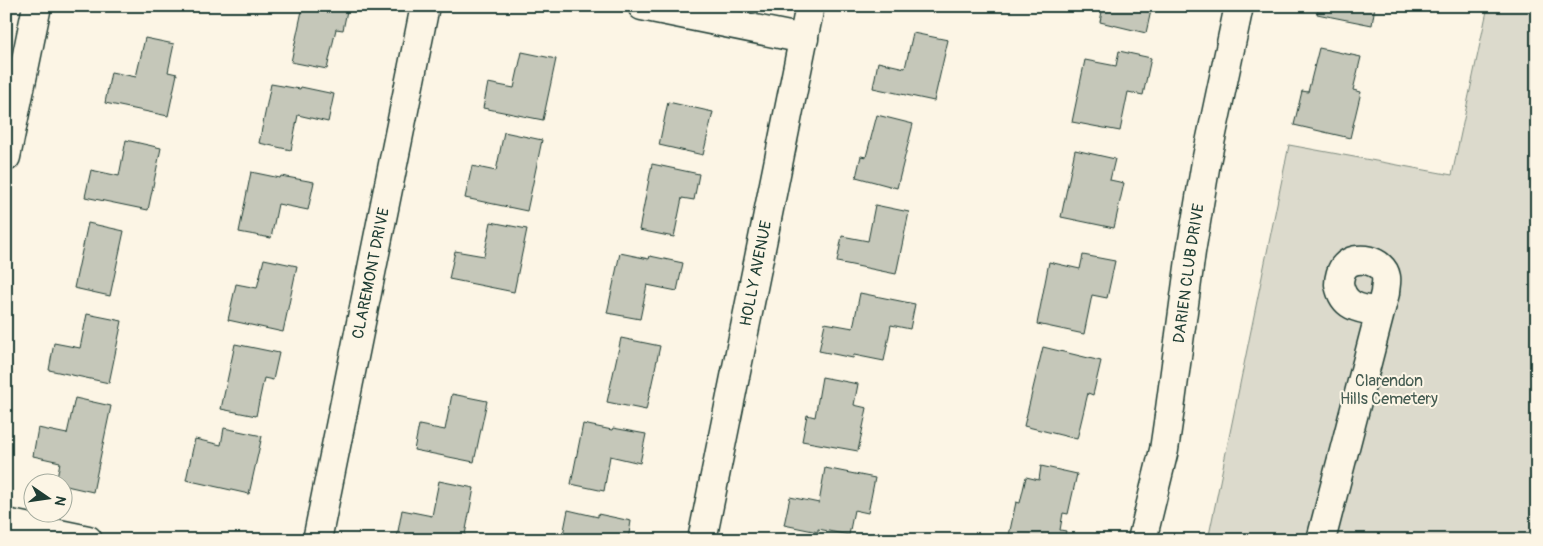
<svg xmlns="http://www.w3.org/2000/svg" width="1543" height="546" viewBox="0 0 1543 546" font-family="Pangolin,sans-serif">
  <rect width="100%" height="100%" fill="#fcf5e5"/>
  <filter id="ink" filterUnits="userSpaceOnUse"><feTurbulence type="fractalNoise" baseFrequency=".02" numOctaves="2"/><feDisplacementMap in="SourceGraphic" scale="10" xChannelSelector="R" yChannelSelector="G"/><feConvolveMatrix kernelMatrix="1 2 1 2 8 2 1 2 1" color-interpolation-filters="sRGB"/></filter>
  <g filter="url(#ink)">
    <path fill="#dcdacc" stroke="#7e8c80" d="M1488,6H1537V540H1208L1289,145L1452,175Z"/>
    <path fill="#c5c7b9" stroke="#1f3d34" d="M303,6H348L343,30L336,29L327,69L291,62Z
      M1103,6H1152L1146,33L1100,22Z
      M1319,6H1375L1372,25L1317,14Z
      M913,33L948,40L934,101L873,88L878,62L905,68Z
      M145,38L174,44L168,72L177,74L168,116L105,103L111,72L136,77Z
      M1319,48L1361,57L1353,90L1361,92L1350,138L1294,125L1302,91L1308,92Z
      M1119,51L1151,58L1143,95L1128,92L1120,131L1072,122L1085,60L1116,66Z
      M522,52L556,59L543,120L483,108L488,83L514,88Z
      M271,84L300,89L301,87L334,94L328,122L298,115L291,150L259,143Z
      M668,102L713,112L703,155L659,145Z
      M877,115L913,124L897,188L856,177L861,156L866,157Z
      M504,132L542,140L527,211L465,198L472,166L496,171Z
      M126,140L161,148L148,210L85,197L91,170L119,176Z
      M1075,150L1115,159L1110,180L1124,183L1114,228L1061,217Z
      M652,164L699,174L694,200L682,198L674,237L639,230Z
      M251,172L280,178L281,176L314,182L308,210L278,204L271,238L239,232Z
      M875,205L909,212L896,274L837,262L842,236L868,241Z
      M491,222L527,229L514,292L449,279L455,251L484,256Z
      M88,223L124,231L110,296L74,288Z
      M620,253L649,259L650,256L683,263L677,291L647,285L640,319L607,313Z
      M1083,255L1115,261L1107,298L1092,295L1084,334L1037,324L1049,262L1080,269Z
      M264,259L297,266L283,332L228,320L236,284L257,288Z
      M860,293L915,304L910,329L891,325L884,361L854,355L853,358L819,351L825,323L853,328Z
      M87,314L122,321L109,383L49,370L54,343L80,348Z
      M621,338L660,346L646,410L607,402Z
      M235,344L279,353L273,380L264,378L256,416L221,409Z
      M1043,347L1101,361L1093,395L1088,393L1077,439L1024,426Z
      M822,377L858,384L854,405L867,408L858,451L802,441L807,415L815,417Z
      M452,394L487,401L474,462L414,450L419,425L445,430Z
      M75,398L111,406L93,492L62,485V484H56L60,462L33,456L38,428L67,434Z
      M583,424L612,430L613,428L646,434L640,463L610,456L604,491L571,484Z
      M224,428L262,436L249,494L186,480L195,439L221,445Z
      M1041,466L1077,474L1068,514L1063,513L1060,530L1066,531L1064,540H1008L1016,502L1020,503L1026,477L1039,480Z
      M825,468L875,478L868,513L854,510L849,535L818,529V532L784,525L790,497L819,503Z
      M439,481L474,488L464,540H410L397,537L402,510L432,516Z
      M568,510L598,517V514L631,521L628,540H562Z"/>
    <g fill="none" stroke-linecap="round" stroke-linejoin="round">
      <g stroke="#1f3d34" stroke-width="31">
        <g id="minor">
          <path d="M642,6L804,39"/>
          <path d="M6,157L37,6"/>
          <path d="M6,523L88,540"/>
          <path id="s1" d="M317,540L425,6"/>
          <path id="s2" d="M702,540L810,6"/>
          <path id="s3" d="M1142,540L1164,450L1170,409L1191,252L1206,162L1239,6"/>
          <path d="M1321,540L1385,293C1385,288 1387,282 1386,277C1383,260 1356,254 1345,266C1341,270 1339,278 1339,284C1343,307 1359,309 1379,312"/>
        </g>
      </g>
      <use href="#minor" stroke="#fcf5e5" stroke-width="28"/>
    </g>
  </g>
  <g text-anchor="middle" dominant-baseline="central" stroke-width="4" stroke-linejoin="round" paint-order="stroke">
    <g font-size="16" fill="#1f3d34" stroke="#fcf5e5">
      <text stroke="none"><textPath href="#s1" startOffset="272">CLAREMONT DRIVE</textPath></text>
      <text stroke="none"><textPath href="#s2" startOffset="272">HOLLY AVENUE</textPath></text>
      <text stroke="none"><textPath href="#s3" startOffset="271">DARIEN CLUB DRIVE</textPath></text>
    </g>
    <g font-size="16" fill="#455c52" stroke="#fcf5e5">
      <text x="1389" y="381">Clarendon<tspan x="1389" dy="18">Hills Cemetery</tspan></text>
    </g>
  </g>
  <rect width="1543" height="546" fill="none" stroke="#fcf5e5" stroke-width="25"/>
  <rect x="12" y="12" width="1518" height="521" fill="none" stroke="#1f3d34" stroke-width="2" filter="url(#ink)"/>
  <g transform="translate(48 498) rotate(103)"><circle r="24" fill="#fcf5e5" stroke="#a4ab9e"/>
  <path d="M0-4L9 19L0 12L-9 19Z" fill="#1f3d34"/>
  <text y="-8" font-size="14" font-weight="bold" text-anchor="middle" fill="#1f3d34">N</text>
  </g>
</svg>
